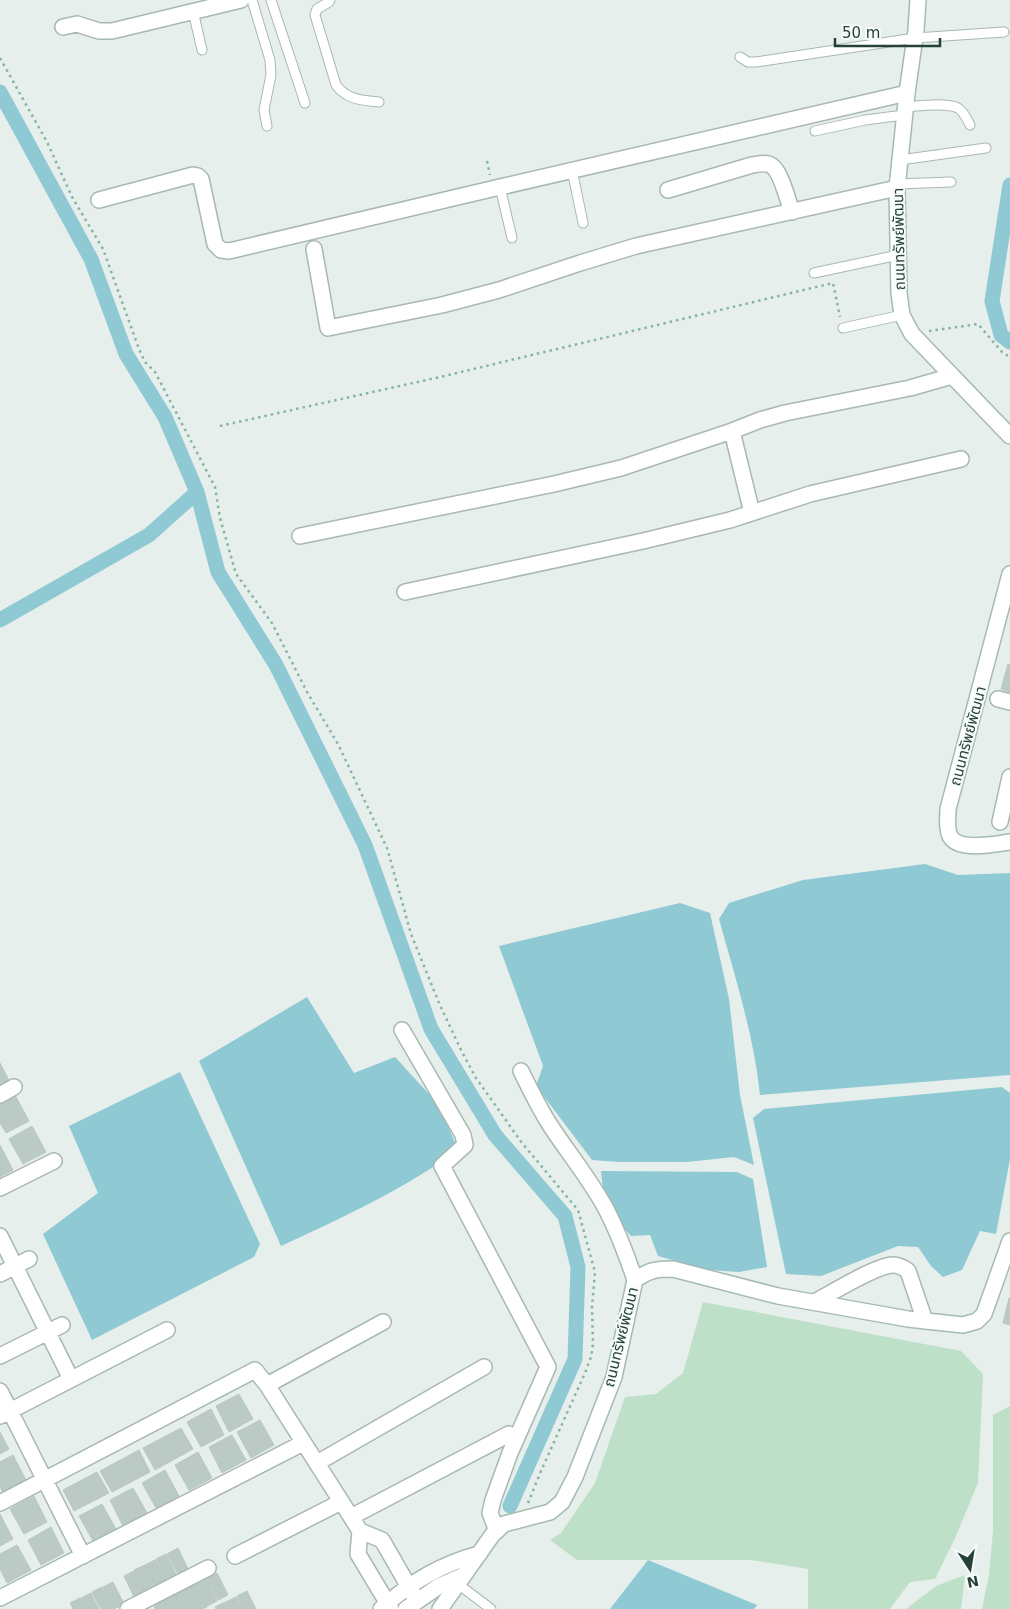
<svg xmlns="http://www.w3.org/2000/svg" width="1010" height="1609" viewBox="0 0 1010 1609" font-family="'DejaVu Sans','Noto Sans Thai',sans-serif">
  <rect width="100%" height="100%" fill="#e6efeb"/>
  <path fill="#bfe0c8" d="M703,1302L961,1351L983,1374L978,1483L956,1536L935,1579L910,1582L890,1609H808V1569L751,1560H577L550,1540L561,1533L595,1483L625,1397L656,1394L683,1373Z
    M1010,1406V1609H982L989,1575L993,1530V1415Z
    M965,1575L961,1609H906L936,1586Z"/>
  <path fill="#8ec9d4" d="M925,864L958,875L1010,873V1075L760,1095C754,1035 735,977 719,919L729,903L803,880Z
    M680,903L710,913L729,999L740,1095L754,1165L734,1157L687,1162H619L592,1160L536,1086L543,1066L499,946Z
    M307,997L354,1073L395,1057L439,1105L458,1150C404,1189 342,1218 281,1246L199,1061Z
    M180,1072L260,1244L254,1257L92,1340L43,1234L98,1193L69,1126Z
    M1002,1087L1010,1093V1159L996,1234L980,1231L962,1270L943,1277L931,1266L918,1247L898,1246L821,1276L786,1274L753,1118L764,1109Z
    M601,1171L737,1172L753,1179L767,1267L739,1272L709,1270L658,1256L650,1235L631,1236L605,1208Z
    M648,1560L757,1605L754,1609H610Z"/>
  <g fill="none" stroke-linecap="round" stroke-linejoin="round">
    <path stroke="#8ec9d4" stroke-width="15" d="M0,92L91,259L126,354L165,417L197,492L218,572L276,665L365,845L431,1029L495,1135L565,1216L578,1267L575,1359L510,1506
      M1010,185L992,301L1001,335L1010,342
      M0,620L149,535L197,492"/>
  </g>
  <path fill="#bbcac4" stroke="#b8c9c2" d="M1008,664L1010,665V692L1001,689Z
    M0,1063L12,1086L0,1092Z
    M15,1095L29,1121L6,1133L0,1123V1104Z
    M32,1126L46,1152L23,1164L9,1139Z
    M0,1145L13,1170L0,1177Z
    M1009,1298H1010V1325L1003,1323Z
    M239,1394L253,1419L229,1432L216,1406Z
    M211,1409L224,1435L201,1447L187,1422Z
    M260,1420L274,1445L251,1458L237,1432Z
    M181,1428L193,1449L155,1470L143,1448Z
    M0,1432L9,1449L0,1454Z
    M232,1435L246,1460L222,1473L209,1447Z
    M139,1450L150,1472L112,1492L100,1471Z
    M198,1452L212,1478L189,1490L175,1465Z
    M13,1455L26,1480L3,1493L0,1487V1462Z
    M165,1470L179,1496L156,1508L142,1483Z
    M97,1472L109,1493L74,1511L63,1490Z
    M133,1488L147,1513L123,1526L110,1500Z
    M34,1496L47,1522L24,1534L10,1509Z
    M102,1504L116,1529L93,1541L79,1516Z
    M0,1514L13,1539L0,1546Z
    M51,1527L64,1553L41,1565L28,1540Z
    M17,1545L31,1570L7,1583L0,1569V1554Z
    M178,1548L189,1571L179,1576L167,1554Z
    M166,1554L177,1576L167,1582L156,1559Z
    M155,1560L167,1582L156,1587L145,1565Z
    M145,1565L156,1588L146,1593L134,1570Z
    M134,1571L146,1593L135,1599L124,1576Z
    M217,1573L228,1595L218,1600L207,1578Z
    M206,1578L217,1601L207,1606L196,1584Z
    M113,1582L124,1604L114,1609L103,1587Z
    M195,1584L207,1607L202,1609H195L185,1589Z
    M102,1587L114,1609H101L92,1592Z
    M185,1590L195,1609H182L175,1595Z
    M247,1591L256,1609H243L237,1596Z
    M91,1593L99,1609H86L81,1598Z
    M175,1595L182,1609H169L164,1600Z
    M236,1597L242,1609H229L226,1602Z
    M80,1598L86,1609H73L70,1603Z
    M164,1601L168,1609H155L154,1606Z
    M225,1602L228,1609H216L215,1607Z"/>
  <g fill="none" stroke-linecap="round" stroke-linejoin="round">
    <g stroke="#a8b8b2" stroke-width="11">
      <path id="lane" d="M252,0L270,60L271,75L264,110L267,126
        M271,0L305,103
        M330,0L329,2L317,9L315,15L336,85C347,100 362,100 379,102
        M193,11L202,50
        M740,57L748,62H756L915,38L1004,32
        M905,107C919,106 946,102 958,108C964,112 967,119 970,125
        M815,131L865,120L904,115
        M900,160L986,148
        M572,170L583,223
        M897,184L951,182
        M500,187L512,238
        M814,273L898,255
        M843,328L902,315
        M458,1584L491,1609"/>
    </g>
    <g stroke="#a8b8b2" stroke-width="18">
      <path id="street" d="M63,27L77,24L99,31H112L241,0
        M668,190L752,165C759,164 767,162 772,166C781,172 788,201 792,212
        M99,200L193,175L198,176L201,179L215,244L221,250L229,251L500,187L907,93
        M314,249L328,328L442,305L499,290L580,263L636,246L897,188
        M910,388L952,376
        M732,431L752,513
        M300,536L554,484L621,468L732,431L760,420L785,413L905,389
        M405,592L643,541L730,520L810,494L961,459
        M998,699L1010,702
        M1000,822L1010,777
        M402,1030L463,1135L465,1145L442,1166L548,1367L510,1453L493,1500L490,1513L497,1531
        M521,1071C530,1089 539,1108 550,1125C568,1153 590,1179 606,1209C618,1232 627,1256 635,1280
        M0,1095L14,1087
        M0,1188L54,1161
        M0,1236L71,1379
        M0,1274L29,1259
        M815,1302C831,1293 877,1265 893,1265C899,1265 904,1268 908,1271L925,1321
        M0,1356L62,1325
        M267,1385L383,1322
        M0,1391L83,1556
        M0,1416L167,1330
        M317,1463L484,1367
        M0,1503L255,1370L267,1385L360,1531
        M351,1517L509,1434
        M235,1556L341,1502
        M0,1598L303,1443
        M128,1609L208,1568
        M381,1609C409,1583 441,1564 479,1554
        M391,1609L358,1554L360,1531L382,1540L417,1601
        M406,1609L439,1586L464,1575"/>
    </g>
    <g stroke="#a4bbb3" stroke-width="18">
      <path id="secondary" d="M918,0L916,30L907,93L897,188L899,293L902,315L912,334L1010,436
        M1010,574L948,809C948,818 946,828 950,836C958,852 995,844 1010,842
        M440,1609L493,1534L504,1524L550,1512L562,1502L575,1477L614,1377L635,1280C649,1270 656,1269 673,1269L778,1296L908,1319L963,1325L977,1321L984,1314L1010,1241"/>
    </g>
    <path stroke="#86b3a5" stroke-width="2.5" stroke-dasharray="2.5 4" stroke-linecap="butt" d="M0,58L47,142L72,197L103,249L139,349L145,362L155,372L215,487L220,518L236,574L272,623L307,692L338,744L387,848L411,934L439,1003L461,1050L476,1078L522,1143L578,1210L595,1272L592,1307L593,1344L591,1357L585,1373L541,1471L528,1503
      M487,161L490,175
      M929,331L978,324L1002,352L1010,357
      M220,426L440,377L833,283L840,317"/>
    <use href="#lane" stroke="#fff" stroke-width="9"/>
    <use href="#street" stroke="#fff" stroke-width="15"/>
    <use href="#secondary" stroke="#fff" stroke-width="15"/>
  </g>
  <g text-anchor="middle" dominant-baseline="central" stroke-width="4" stroke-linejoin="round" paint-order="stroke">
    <g font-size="15" fill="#24423a" stroke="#f7fbf9">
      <text transform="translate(899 239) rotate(-91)">ถนนทรัพย์พัฒนา</text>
      <text transform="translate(968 736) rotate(-75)">ถนนทรัพย์พัฒนา</text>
      <text transform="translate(621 1337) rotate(-76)">ถนนทรัพย์พัฒนา</text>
    </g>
  </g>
  <g transform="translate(970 1569) rotate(168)" stroke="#f7fbf9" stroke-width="4" paint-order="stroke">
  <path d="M0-4L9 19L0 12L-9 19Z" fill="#24423a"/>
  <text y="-8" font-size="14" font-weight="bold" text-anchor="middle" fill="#24423a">N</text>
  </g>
  <path d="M835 38v8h105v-8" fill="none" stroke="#24423a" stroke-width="2.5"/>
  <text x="842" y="38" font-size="15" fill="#24423a" stroke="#f7fbf9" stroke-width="4" paint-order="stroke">50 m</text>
</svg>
